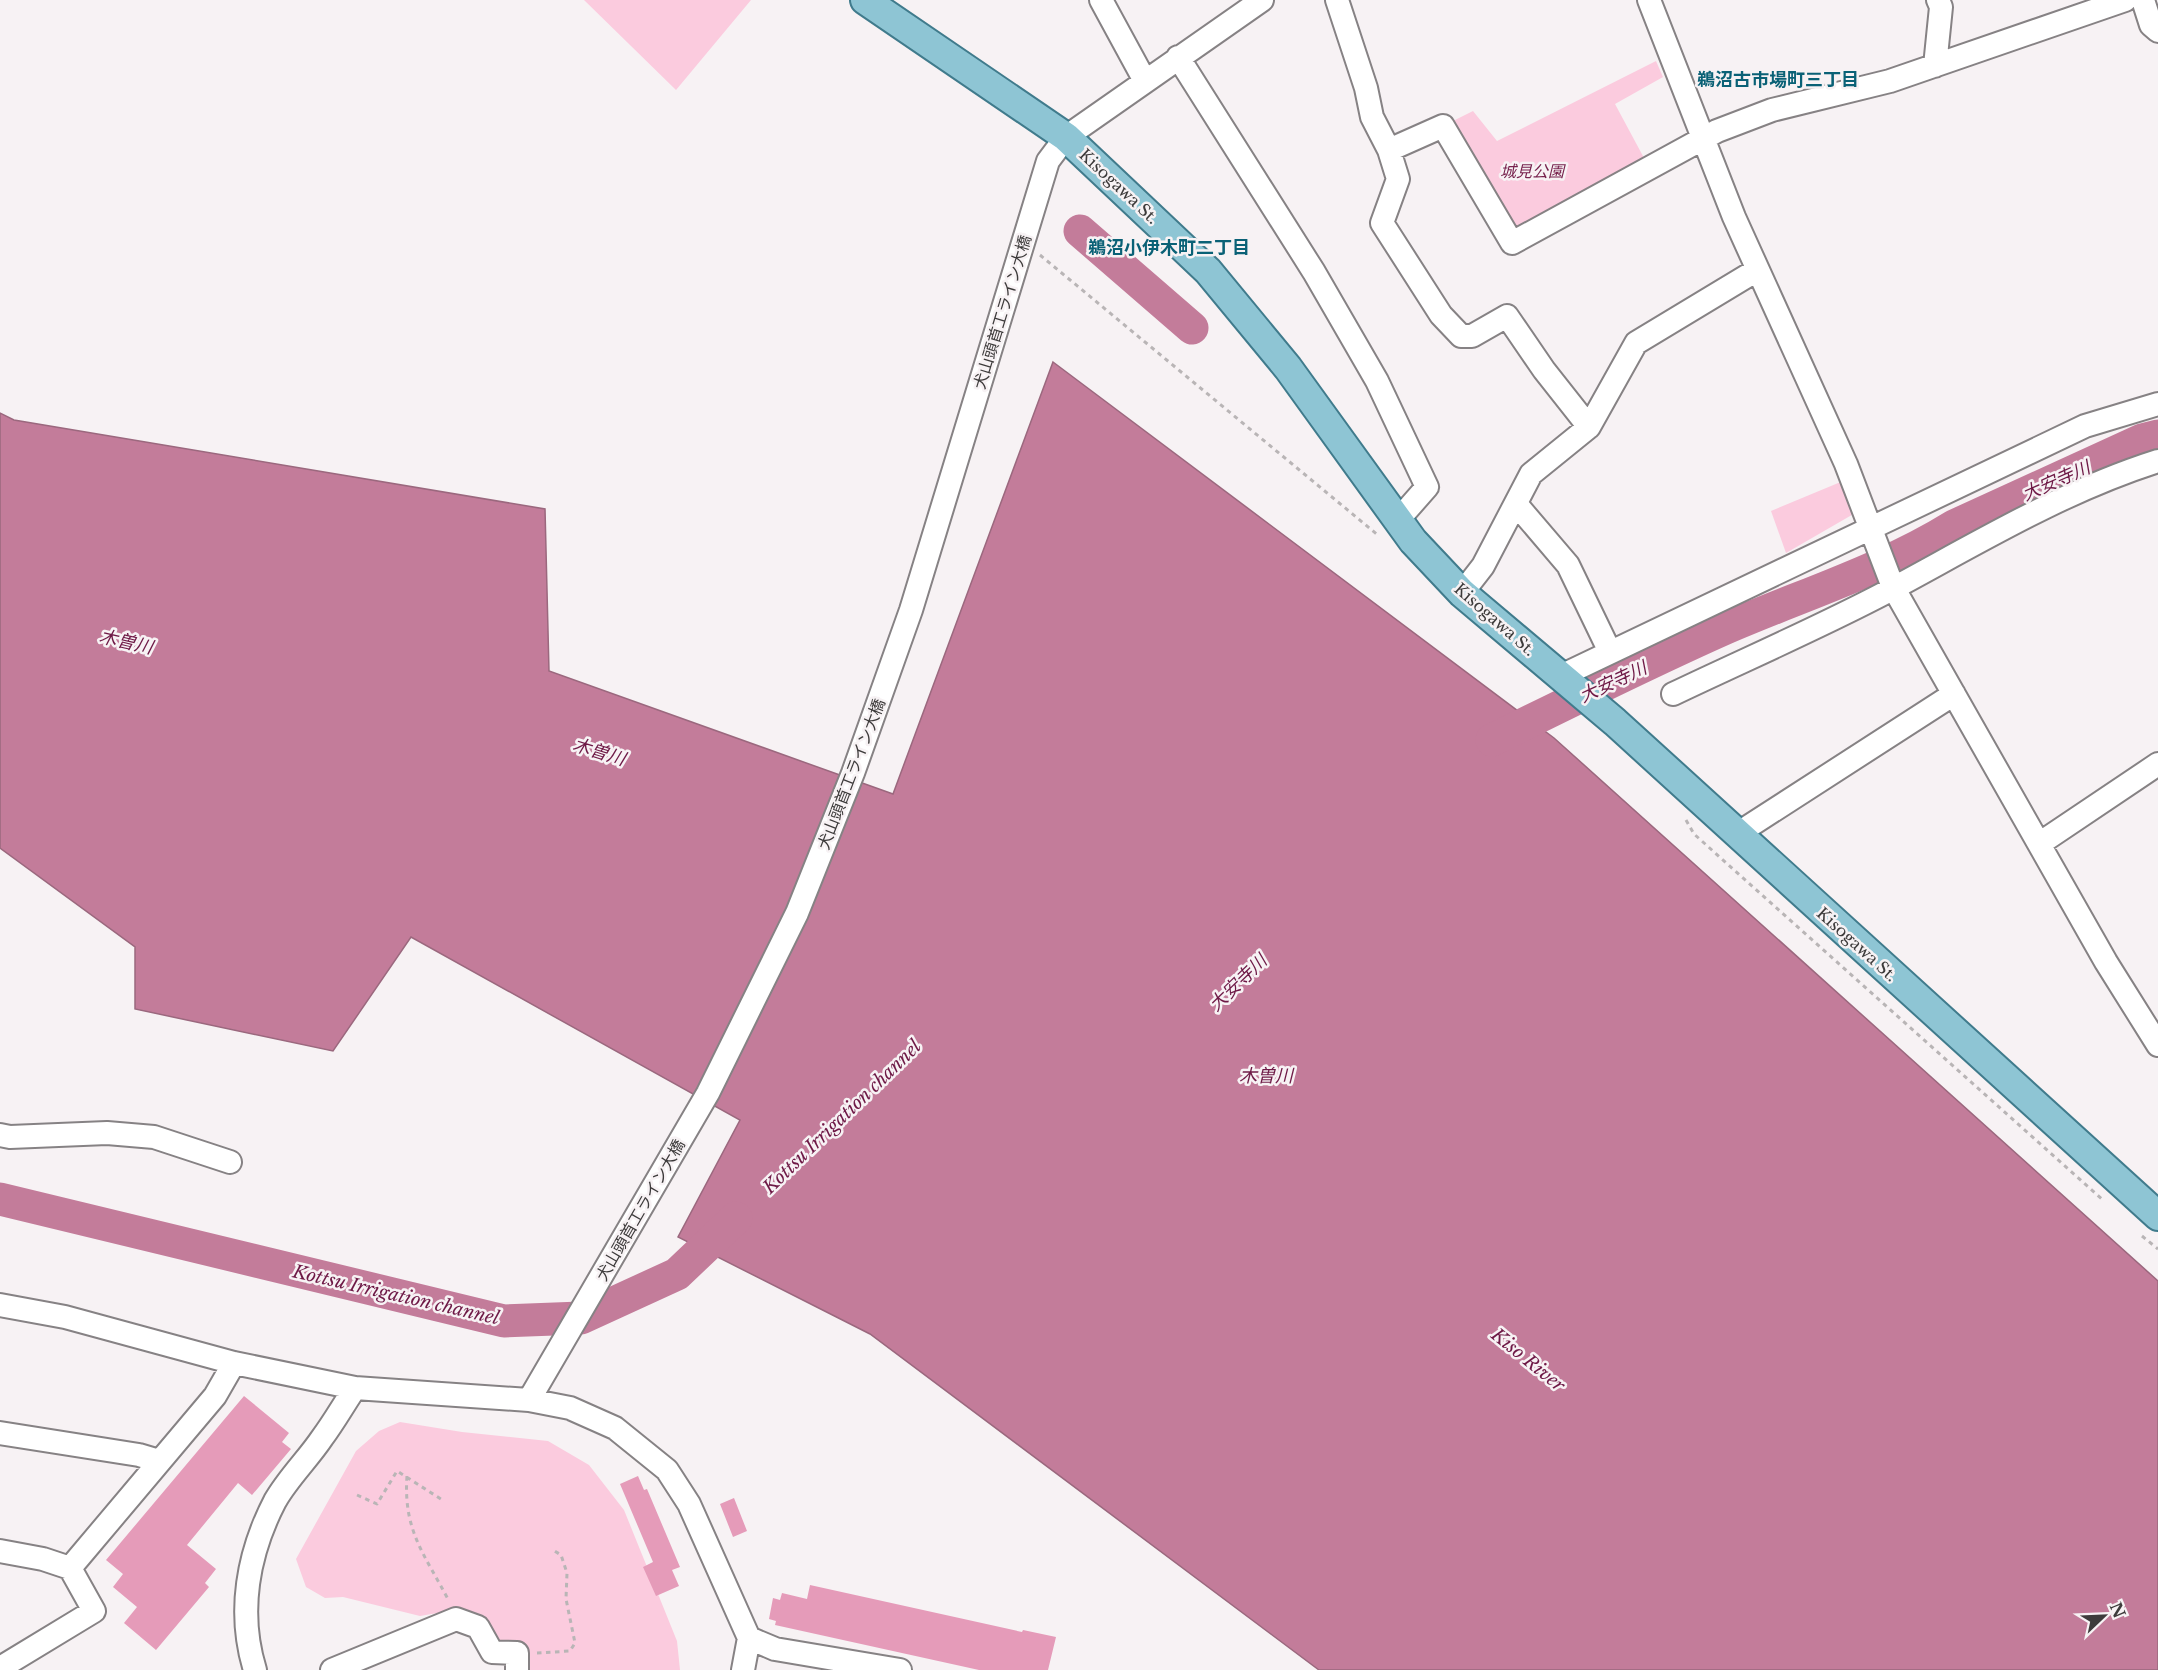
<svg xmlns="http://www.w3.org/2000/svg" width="2158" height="1670" viewBox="0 0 2158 1670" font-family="'Libre Baskerville','Noto Sans JP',serif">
  <rect width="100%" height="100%" fill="#f7f2f4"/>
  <path fill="#fbcbde" d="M584,0H751L676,90Z
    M1656,61L1663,77L1615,104L1644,158L1510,231L1451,122L1473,111L1497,141Z
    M1843,481L1857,512L1786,553L1771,511Z
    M400,1422L462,1432L548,1441L589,1465L624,1510L677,1641L680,1670H514L472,1615L443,1612L420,1616L343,1597L325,1598L306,1587L296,1559L356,1451L379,1431Z"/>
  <path fill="#c37c9a" stroke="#9b687e" stroke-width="1.5" d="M1053,362L1554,738L2158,1281V1670H1319L870,1334L678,1237L740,1120L411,937L333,1051L135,1009V947L0,848V413L14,420L545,509L549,671L893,794Z"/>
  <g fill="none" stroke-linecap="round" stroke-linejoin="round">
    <path stroke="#c37c9a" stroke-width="33" d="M1080,231L1192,328
      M1492,740C1569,702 1647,663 1726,628C1802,595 1883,570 1954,526L2142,440L2158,436
      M0,1199L504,1321L581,1318L677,1274L736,1218"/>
  </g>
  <path fill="#e59bb9" d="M244,1396L289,1433L282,1442L291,1449L252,1495L238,1483L187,1545L216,1569L205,1583L209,1587L156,1650L124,1623L137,1607L113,1587L123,1574L106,1560Z
    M638,1476L644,1490L647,1489L680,1567L672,1570L679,1586L656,1596L643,1567L653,1562L620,1484Z
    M734,1498L747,1531L733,1537L720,1504Z
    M810,1585L1022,1632L1023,1630L1056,1637L1048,1670H979L775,1625L776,1621L769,1619L773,1598L780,1600L782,1593L807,1599Z"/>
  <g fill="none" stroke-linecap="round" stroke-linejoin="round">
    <g stroke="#868284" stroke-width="26">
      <path id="minor" d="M1101,0L1145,81
        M1337,0L1366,88L1372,117L1389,150L1398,179L1382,223L1441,315L1461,336H1472L1507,316L1544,370L1589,427
        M1649,0L1734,217L1846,464L1893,587L2106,962L2158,1045
        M2143,0L2151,25L2158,31
        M1178,57L1314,272L1377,381L1427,487L1398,520
        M1935,66L1941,7L1938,0
        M1389,150L1443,126L1512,243L1717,131L1772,110L1890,81L2125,0
        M1516,504L1568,565L1610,652
        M1462,593L1483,566L1531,474L1589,427L1636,343L1757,270
        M1561,676L2085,426L2158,404
        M1673,694C1740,662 1809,632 1875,598C1968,549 2057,493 2158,461
        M1737,834L1954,694
        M2039,844L2158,764
        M0,1135L10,1137L107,1133L154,1137L230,1162
        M0,1305L65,1317L234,1363L355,1388L529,1400L570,1408L615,1428L667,1470L689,1504L749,1638L743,1670
        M529,1400L708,1093L797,913L853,773L911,610L1048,161L1066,137L1262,0
        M0,1433L139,1455L159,1461
        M0,1551L43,1559L70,1568L215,1396L234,1363
        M749,1638L775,1649L900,1670
        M0,1668L94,1611L70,1568
        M255,1670C237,1612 248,1553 275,1501C288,1478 308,1459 322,1438C334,1422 344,1404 355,1388
        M332,1670L456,1619L478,1627L492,1652L517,1653V1670"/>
    </g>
    <g stroke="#407b8c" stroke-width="32">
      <path id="major" d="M865,0L1066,137L1208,271L1288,368L1413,541L1462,593L1615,722L2158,1216"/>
    </g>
    <path stroke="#b9b5b6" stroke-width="3" stroke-dasharray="4.5 4.5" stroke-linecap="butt" d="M1040,255L1379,536
      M1686,820L1694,834L2104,1201
      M2142,1236L2158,1249
      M407,1476C403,1531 425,1555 449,1601
      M357,1495L377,1504L397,1471L444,1501
      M537,1653L570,1651L575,1643L566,1599L567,1573L561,1555L553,1550"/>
    <use href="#minor" stroke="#fff" stroke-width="22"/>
    <use href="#major" stroke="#8ec5d4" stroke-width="28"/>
  </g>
  <g text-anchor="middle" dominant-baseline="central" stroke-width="5" stroke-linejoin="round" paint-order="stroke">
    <g font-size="16" font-style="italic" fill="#77224d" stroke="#f7f2f4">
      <text x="1532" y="171">城見公園</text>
    </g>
    <g font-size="16" fill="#3d3b3b" stroke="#f7f2f4">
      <text transform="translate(1119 186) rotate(43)">Kisogawa St.</text>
      <text transform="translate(1002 312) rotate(-73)">犬山頭首工ライン大橋</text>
      <text transform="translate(1495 619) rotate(41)">Kisogawa St.</text>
      <text transform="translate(851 774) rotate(-69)">犬山頭首工ライン大橋</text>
      <text transform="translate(1857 944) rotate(42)">Kisogawa St.</text>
      <text transform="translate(640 1210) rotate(-60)">犬山頭首工ライン大橋</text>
    </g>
    <g font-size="18" font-weight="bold" fill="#0a6176" stroke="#f7f2f4">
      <text x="1778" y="80">鵜沼古市場町三丁目</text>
      <text x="1169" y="248">鵜沼小伊木町二丁目</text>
    </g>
    <g font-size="18" font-style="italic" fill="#6e1946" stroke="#f7f2f4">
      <text transform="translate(2056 481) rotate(-24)">大安寺川</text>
      <text transform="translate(126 642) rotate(13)">木曽川</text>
      <text transform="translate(1613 682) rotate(-25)">大安寺川</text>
      <text transform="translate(599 752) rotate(17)">木曽川</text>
      <text transform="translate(1238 983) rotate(-44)">大安寺川</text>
      <text x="1266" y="1076">木曽川</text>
      <text transform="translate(842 1117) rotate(-44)">Kottsu Irrigation channel</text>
      <text transform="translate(396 1295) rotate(13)">Kottsu Irrigation channel</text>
      <text transform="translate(1528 1360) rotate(39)">Kiso River</text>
    </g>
  </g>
  <g transform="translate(2104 1616) rotate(67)" stroke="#f7f2f4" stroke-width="4.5" paint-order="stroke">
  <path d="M0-4.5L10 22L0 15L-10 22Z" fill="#3d3b3b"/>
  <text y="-9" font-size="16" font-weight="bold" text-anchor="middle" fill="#3d3b3b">N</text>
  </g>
</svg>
